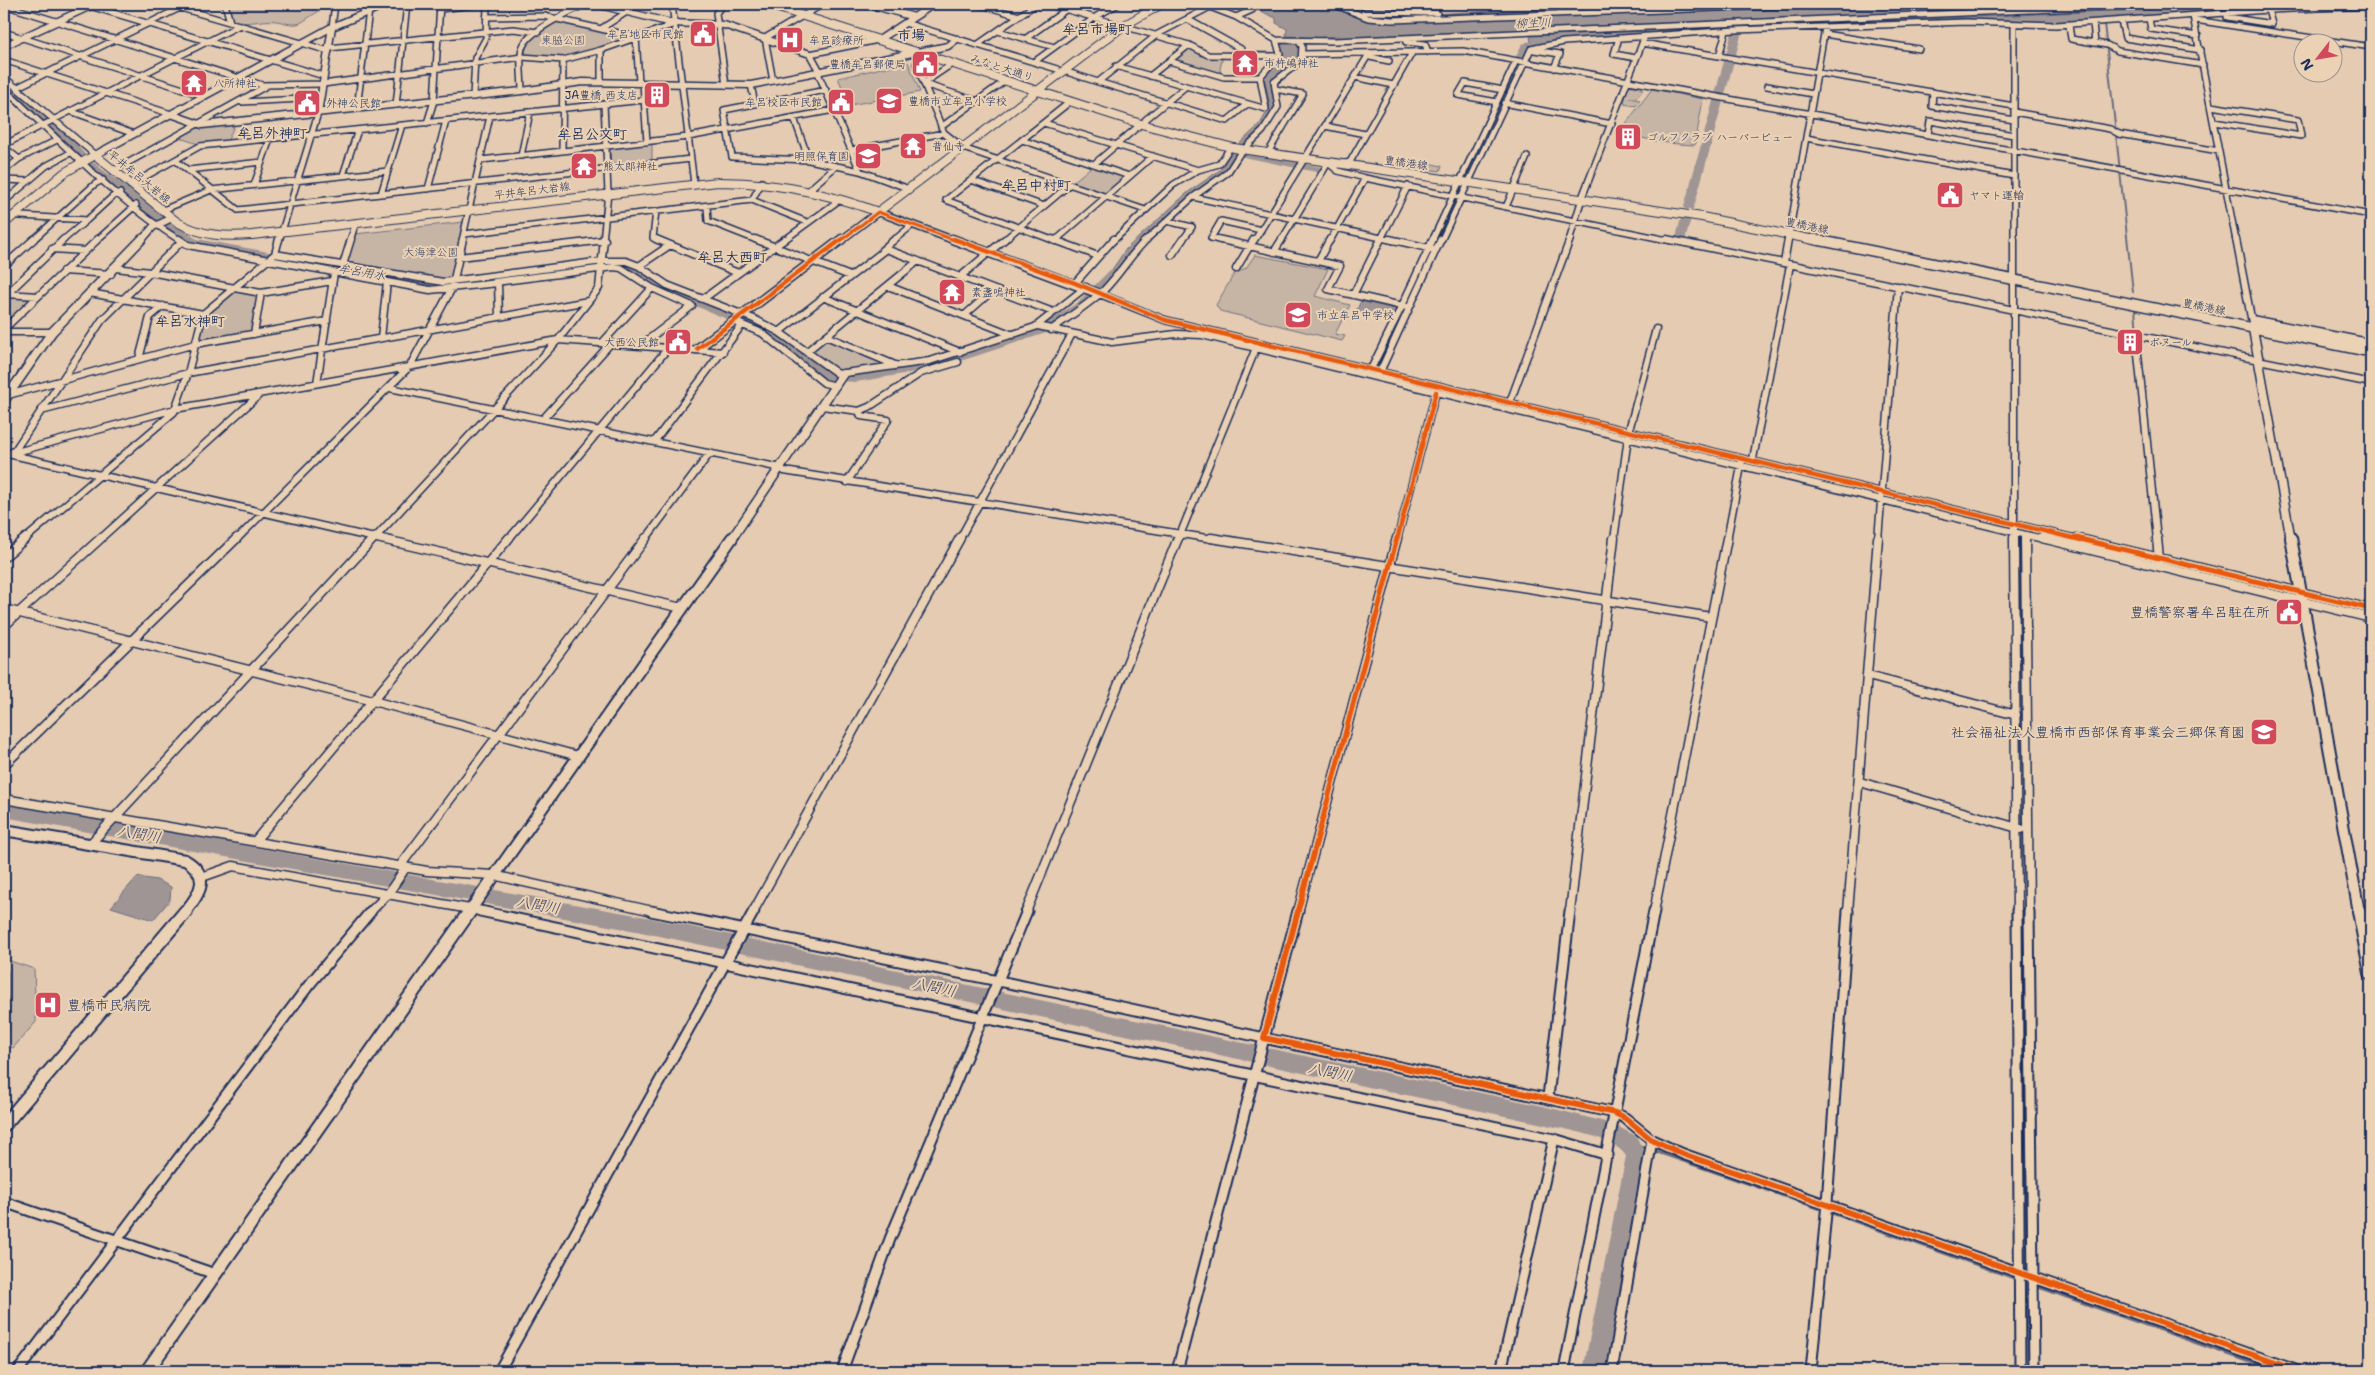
<svg xmlns="http://www.w3.org/2000/svg" width="2375" height="1375" viewBox="0 0 2375 1375" font-family="'Shantell Sans','Klee One',sans-serif">
  <rect width="100%" height="100%" fill="#e4cbb1"/>
  <filter id="ink" filterUnits="userSpaceOnUse"><feTurbulence type="fractalNoise" baseFrequency=".02" numOctaves="2"/><feDisplacementMap in="SourceGraphic" scale="10" xChannelSelector="R" yChannelSelector="G"/><feConvolveMatrix kernelMatrix="1 2 1 2 8 2 1 2 1" color-interpolation-filters="sRGB"/></filter>
  <g filter="url(#ink)">
    <path fill="#c6b4a5" stroke="#707282" d="M228,4H319L318,12C311,15 303,23 297,24C289,25 284,22 277,21C262,19 248,25 233,22Z
      M561,20L629,38L563,59L525,57C524,37 546,30 561,20Z
      M1188,48L1207,56H1223L1220,69L1222,75L1173,61Z
      M908,62L920,92L850,105L838,78Z
      M1628,85L1638,87L1643,90L1636,98H1629L1640,100L1636,106L1624,104Z
      M1652,89L1703,99L1695,145C1670,144 1647,141 1623,132L1627,122Z
      M235,124L227,142L201,145L177,137L196,128Z
      M652,143V162L611,166L610,148Z
      M1403,158L1442,166L1440,171L1399,165Z
      M1092,166L1125,176L1105,194L1072,183Z
      M464,222L452,278L449,280L349,265L347,262L355,234Z
      M1255,255L1328,269L1315,296L1350,305L1335,334L1345,336L1342,341L1220,311L1216,305L1234,274L1246,268Z
      M235,290L258,296L250,332L199,341L206,314Z
      M4,295L34,297L4,327Z
      M828,339L884,362V365L837,370L811,351Z
      M4,959L34,969L36,1022L13,1048L4,1045V1033L9,1030L8,971L4,972Z"/>
    <path fill="#9f9595" stroke="#6a6c7f" d="M1244,4H1328L1371,21L1848,4H2133L1340,39L1338,36L1312,38L1286,36L1287,29L1276,23V18Z
      M1570,4H1740L1589,11L1568,8Z
      M2274,4H2371L2057,24L1956,20L1757,28L1635,34L1525,46L1526,43L1531,42L1530,36Z
      M1287,43L1300,45C1302,68 1287,67 1272,80L1275,109L1264,128L1221,174L1190,196L1127,254L1116,274L1103,288L1098,287L1105,280L1126,249L1187,193L1220,170L1232,151L1260,124L1270,107L1264,76L1282,54L1280,45Z
      M1361,301L1396,309L1391,319L1356,311Z
      M137,877L157,880L171,887L170,900L153,920L111,907Z"/>
    <g fill="none" stroke-linecap="round" stroke-linejoin="round">
      <path stroke="#6a6c7f" stroke-width="2" d="M1342,4L1368,15H1395
        M1436,14L1572,8
        M2104,23L2133,292
        M2135,309L2137,334
        M2020,537V540"/>
      <path stroke="#6a6c7f" stroke-width="2.5" d="M2020,538L2024,912"/>
      <path stroke="#6a6c7f" stroke-width="3" d="M2024,911L2027,1273
        M1629,1143L1647,1148
        M1652,1150L1824,1210
        M1829,1212L2017,1279
        M2027,1279L2028,1371
        M2036,1286L2276,1371"/>
      <path fill="#9f9595" fill-rule="evenodd" d="M1737,29L1742,32L1694,207L1693,209H1685L1684,207L1732,32Z
        M1545,38L1550,41L1548,43L1531,46L1432,261L1426,264L1422,263L1420,261L1522,44Z
        M4,81L75,140C83,160 120,181 139,195C158,209 175,227 197,239L437,282L545,269L551,272L545,275L437,288L190,244C174,236 67,154 66,143L4,89Z
        M1243,151L1321,167L1326,170L1321,173L1239,156V152Z
        M1686,215L1691,218L1685,241L1680,244L1676,243L1675,241L1681,218Z
        M618,260L634,265L672,289L769,327L832,373L856,374L937,360L1038,327L1077,303L1110,270L1114,269L1120,272L1104,291L1085,308L1046,333L939,368L856,382L825,380L761,333L664,293L626,269L617,266L603,267L597,264L603,261Z
        M1411,290L1417,293L1380,373L1378,376H1370L1368,373L1405,293Z
        M1955,508L2251,579L2258,584L2251,589L1950,516L1948,513L1950,510Z
        M4,803L636,915L1543,1106L1613,1124L1636,1136L1646,1155L1605,1371H1583L1626,1156C1614,1136 1565,1130 1543,1124L636,931L4,817Z"/>
      <g stroke="#1b2f5e" stroke-width="8">
        <path id="minor-far3" d="M83,4L324,76
          M167,4L329,51
          M225,4L230,22
          M672,4L694,184
          M723,4L716,13L726,85
          M984,4L982,5L1019,16
          M1047,4L1189,45L1208,55L1278,56
          M1237,4L1252,10
          M1333,4L1368,18L1392,20L1823,4
          M4,5L262,85L323,84L522,57L563,60L601,50L675,24
          M1210,7L1158,34L1098,82L1227,121L1246,105
          M440,9L481,4
          M1364,12L1437,13
          M2193,16L2236,241
          M486,17L544,16L636,37L639,82
          M1236,17L1252,10
          M2227,17L2272,24L2268,10
          M1187,19L1241,49V55
          M2149,19L2151,29L2198,36
          M2195,20L2371,47
          M2121,21L2125,38L2201,50
          M905,23L1057,69
          M2093,23L2095,43
          M2014,24V241
          M2069,25L2071,39L2107,45L2118,51L2203,65
          M332,27L335,4
          M602,28L627,12
          M998,31L1054,47
          M4,32L205,96
          M1824,34L1919,49
          M1619,38L1614,54L1636,58
          M1025,39L1067,9
          M1276,40L1335,41L2165,4
          M1406,42L1425,44L1428,52
          M1642,43L2014,106
          M977,45L1036,4
          M329,48L513,29L538,32
          M601,50V81
          M1534,50L1560,54L1554,68
          M810,54L878,40
          M1303,54L1463,51L2371,215
          M1719,56L1726,31
          M1370,57L1389,61
          M4,60L171,114
          M1169,61L1224,77H1260
          M1034,62L1097,16L1118,4
          M1116,66L1266,109L1260,77L1280,54L1276,40L1236,17L1202,4
          M818,73L860,171
          M1070,73L1098,82
          M1150,76L1189,45
          M4,77L95,155
          M1355,77L1393,85
          M773,81L765,38L823,4
          M643,83L647,142
          M924,83L952,64
          M924,84L977,101L941,127
          M751,85L755,104
          M1767,86L1813,94
          M16,88L188,4
          M4,89C62,141 114,200 181,241
          M826,90L724,110L732,157L809,160L860,171L904,187
          M522,91C522,79 519,60 522,48C528,30 569,13 585,4
          M1933,92L1932,106L2014,120
          M473,97L475,58L486,38L487,4
          M977,101L1002,83
          M241,102L321,98
          M1497,102L1458,95L1465,83L1503,90
          M1504,103L1612,124
          M396,105L407,4
          M2211,106L2298,120L2301,136L2214,122
          M357,109L369,10
          M70,111L134,134
          M2014,112L2110,129L2119,134L2219,151
          M794,118L809,160
          M1145,120L1185,87
          M427,123L434,101L440,4
          M1044,123L1198,170
          M1325,126L1365,134
          M1928,135L1930,121L2014,135
          M1806,138L2014,176
          M1022,140L1129,176
          M4,145L240,25
          M4,147L19,159
          M963,148L1145,210
          M852,150L944,133L916,64
          M562,151L563,60
          M1269,151L1303,94L1275,89
          M521,156L530,112
          M175,160L238,210L691,159
          M481,160L688,137L834,110
          M1094,164L1141,124
          M1342,164L1350,162L1412,53
          M188,170L262,162
          M4,171L19,159L57,140
          M113,171L268,85
          M343,175L358,130
          M4,180L28,181
          M971,180L1044,206
          M130,185L200,146L644,100
          M254,185L270,139
          M811,188L836,166
          M428,189L446,121
          M381,194L402,125
          M1193,197L1395,241
          M752,200L762,182
          M4,202L46,166L70,153
          M707,206L708,221L759,241
          M1506,207L1527,157
          M163,210L211,190L388,171
          M656,211L653,238L659,241
          M4,215L87,220L62,241
          M87,220L112,197L120,193
          M1167,221L1192,227L1182,241
          M464,234L752,200L807,222
          M32,241L95,184L103,180
          M96,241L136,205
          M279,241L318,113
          M350,241L356,222
          M462,241L490,116
          M600,241L605,240
          M603,241L608,193L604,104
          M783,241L838,201
          M893,241L910,227
          M1003,241L1069,185
          M1055,241L946,200L1066,105
          M1055,241L1153,156
          M1113,241L1173,185L1198,170L1219,164L1230,148
          M1145,241L1193,197L1228,172L1240,153L1263,131L1278,107L1274,82L1301,61L1302,46L1299,42
          M1223,241L1211,238L1221,221L1261,230
          M1254,241L1369,54
          M1281,241L1328,163L1338,171L1365,178L1672,241
          M1330,241L1365,178
          M1380,241L1408,186
          M1432,241L1516,61
          M1441,241L1531,49L1564,42L1735,30L1966,22L2056,25L2268,10L2371,6
          M1569,241L1583,195L1645,36
          M1788,241L1825,28"/>
      </g>
      <g stroke="#1b2f5e" stroke-width="9">
        <path id="minor-far2" d="M179,239L188,245L430,290L498,283L499,317
          M656,239L738,273
          M755,239L850,276
          M1052,239L1098,256
          M1217,239L1340,266L1328,289L1402,306L1371,369
          M1389,239L1429,248L1402,306L1407,307
          M1666,239L2371,383
          M2014,239V540
          M2236,239L2253,328
          M1055,241L1057,239
          M181,242L102,320L15,450L9,454L175,409L558,340L723,352
          M52,249L85,251
          M882,250L895,239
          M1433,250L1429,248L1433,239
          M1274,252L1282,239
          M275,254L443,282L603,261H626L639,266L667,285L754,319L779,332L838,374L930,361L1035,327L1086,287
          M1172,255L1183,239
          M459,257L605,240
          M1318,261L1330,239
          M1784,263L1788,239
          M343,265L351,239
          M4,266L34,239
          M639,266L670,245
          M116,268L150,272L261,293L254,334
          M1236,269L1254,239
          M63,271L111,274
          M960,277L1005,239
          M495,282L614,267L621,268L652,288L692,306L641,345
          M1075,283L1114,239
          M888,286L1013,335
          M90,293L203,314
          M261,293L332,281
          M6,294L38,296
          M7,294L64,239
          M1100,294L1165,320L2081,540
          M1353,295L1381,239
          M823,297L960,352
          M703,299L785,239
          M965,315L993,290
          M738,323L762,333L824,383L836,386
          M1038,326L1112,342L1176,334L1202,335L2047,540
          M4,329L98,239
          M1051,330C1068,317 1088,305 1104,290C1120,274 1130,255 1147,239
          M4,332H52
          M779,332L886,249L1053,312
          M2136,335L2157,540
          M826,336L895,365
          M381,338L387,282
          M602,343L652,288
          M806,352L918,261
          M139,359L150,317L163,306
          M1379,374L1441,239
          M317,383L334,273
          M390,388L781,468L784,471L1219,540
          M8,395L195,344L327,321
          M1510,402L1570,239
          M822,406L859,411L861,416L888,420L847,482
          M41,411L188,373L588,301
          M859,411L869,407L921,373L958,362
          M543,419L611,343
          M1629,430L1656,329
          M654,442L742,325
          M4,453L383,540
          M1753,459L1790,265
          M2025,535V540
          M24,540L174,412L188,373L203,314L275,254L279,239
          M99,540L260,394
          M236,540L410,366L452,288L463,239
          M373,540L558,340L599,288L604,239
          M508,540L669,347
          M645,540L710,453
          M959,540L1072,334
          M1178,540L1256,348
          M1397,540L1436,392
          M1614,540L1628,437
          M1727,540L1742,461
          M1878,540L1898,286"/>
      </g>
      <g stroke="#1b2f5e" stroke-width="11">
        <path id="minor-far1" d="M377,538L682,608
          M1211,538L1711,617
          M2014,538L2017,912
          M2025,538L2029,912
          M2042,538L2371,618
          M2076,538L2371,609
          M2157,538L2159,559
          M4,557L26,538
          M4,609L373,701L578,756
          M4,626L101,538
          M1868,676L2016,715
          M4,765L237,538
          M1860,782L2021,829
          M4,799L427,871L493,875L657,912
          M255,841L509,538
          M91,843L374,538
          M400,866L646,538
          M202,877L233,866L486,912
          M370,912L388,894L406,867
          M753,912L960,538
          M1026,912L1178,538
          M1298,912L1397,538
          M1570,912L1614,538
          M1654,912L1727,538
          M1848,912L1878,538"/>
      </g>
      <g stroke="#1b2f5e" stroke-width="13">
        <path id="minor" d="M480,911L1554,1139L1608,1155
          M651,911L1058,993L1264,1038L1177,1371
          M1298,911L1264,1038L1615,1113L1625,1118L1652,1140L1683,1154L2298,1371
          M2017,911L2020,1371
          M2029,911L2034,1371
          M1548,1097L1570,911
          M4,1202L215,1274
          M18,1371L309,985L371,911
          M499,1371L754,911
          M842,1371L890,1239L1027,911
          M1501,1371L1554,1139
          M1564,1371L1654,911
          M1612,1371L1652,1140
          M1811,1371L1827,1203L1848,911"/>
      </g>
      <g stroke="#1b2f5e" stroke-width="9">
        <path id="tertiary-far3" d="M596,4L671,23L724,25L810,54L820,72
          M868,4L914,17
          M976,4L982,5
          M882,38L934,4
          M4,46L95,4
          M318,113L332,27
          M171,114L202,125L522,91L582,82L751,85L948,46L957,39
          M944,133L963,148
          M95,155L332,27L387,4
          M141,241L153,227L172,218
          M840,241L878,212L956,241"/>
      </g>
      <g stroke="#1b2f5e" stroke-width="11">
        <path id="tertiary-far2" d="M952,239L1100,294
          M2253,329L2291,540
          M697,349L842,239
          M4,401L52,332L142,239
          M731,540L843,374"/>
      </g>
      <g stroke="#1b2f5e" stroke-width="14">
        <path id="tertiary-far1" d="M2291,538L2359,912
          M4,830L185,860C211,875 201,893 185,912
          M469,912L732,538"/>
      </g>
      <g stroke="#1b2f5e" stroke-width="16">
        <path id="tertiary" d="M2359,911L2371,973
          M4,1125L186,911
          M147,1371L470,911"/>
      </g>
      <g stroke="#1b2f5e" stroke-width="10">
        <path id="secondary-far1" d="M766,4L1141,124L1234,148L1702,217L1819,241
          M4,224L64,173L95,155L177,222C202,236 224,237 252,235L718,182C775,182 825,192 878,212L1123,26L1162,4"/>
      </g>
      <g stroke="#1b2f5e" stroke-width="12">
        <path id="secondary" d="M1813,239L2371,352
          M2254,321L2371,344"/>
      </g>
      <use href="#minor-far3" stroke="#ecd2b4" stroke-width="5"/>
      <use href="#minor-far2" stroke="#ecd2b4" stroke-width="6"/>
      <use href="#minor-far1" stroke="#ecd2b4" stroke-width="8"/>
      <use href="#minor" stroke="#ecd2b4" stroke-width="9"/>
      <use href="#tertiary-far3" stroke="#ecd2b4" stroke-width="6"/>
      <use href="#tertiary-far2" stroke="#ecd2b4" stroke-width="8"/>
      <use href="#tertiary-far1" stroke="#ecd2b4" stroke-width="10"/>
      <use href="#tertiary" stroke="#ecd2b4" stroke-width="12"/>
      <use href="#secondary-far1" stroke="#ecd2b4" stroke-width="8"/>
      <use href="#secondary" stroke="#ecd2b4" stroke-width="9"/>
      <g stroke="#ecd2b4" stroke-width="5">
        <path id="cycleway-far3" d="M840,241L878,212L957,241"/>
      </g>
      <g stroke="#ecd2b4" stroke-width="7">
        <path id="cycleway-far2" d="M954,239L1075,283L1165,320L2081,540
          M697,349L842,239
          M1397,540L1436,392"/>
      </g>
      <g stroke="#ecd2b4" stroke-width="8">
        <path id="cycleway-far1" d="M2076,538L2371,609
          M1298,912L1397,538"/>
      </g>
      <g stroke="#ecd2b4" stroke-width="9">
        <path id="cycleway" d="M1298,911L1264,1038L1615,1113L1625,1118L1652,1140L1683,1154L2298,1371"/>
      </g>
      <use href="#cycleway-far3" stroke="#e8590c" stroke-width="3"/>
      <use href="#cycleway-far2" stroke="#e8590c" stroke-width="4.5"/>
      <use href="#cycleway-far1" stroke="#e8590c" stroke-width="5"/>
      <use href="#cycleway" stroke="#e8590c" stroke-width="6"/>
    </g>
  </g>
  <defs>
    <g id="civic-square" transform="scale(1.4375)"><rect x="-9" y="-9" width="18" height="18" rx="4" fill="#d1495b" stroke="#ecd2b4"/><path d="M-.6-6.5H3V-4.5H.6V-3L4-1V1h2V6H-6V1h2V-1L-.6-3ZM-1.2 2.5V6h2.4V2.5Z" fill="#fff"/></g>
    <g id="hospital-square" transform="scale(1.4375)"><rect x="-9" y="-9" width="18" height="18" rx="4" fill="#d1495b" stroke="#ecd2b4"/><path d="M-5-5h3v3.5h4V-5h3V5h-3V1.5h-4V5h-3Z" fill="#fff"/></g>
    <g id="temple-square" transform="scale(1.4375)"><rect x="-9" y="-9" width="18" height="18" rx="4" fill="#d1495b" stroke="#ecd2b4"/><path d="M0-6L5-2H3V0L6.5 2.5H4V6H1.5V3h-3V6H-4V2.5H-6.5L-3 0V-2H-5Z" fill="#fff"/></g>
    <g id="building-square" transform="scale(1.4375)"><rect x="-9" y="-9" width="18" height="18" rx="4" fill="#d1495b" stroke="#ecd2b4"/><path d="M-4-6H4V6H1V3H-1V6H-4ZM-2.5-4.3h1.7v1.8h-1.7ZM.8-4.3h1.7v1.8H.8ZM-2.5-1h1.7V.8h-1.7ZM.8-1h1.7V.8H.8Z" fill="#fff"/></g>
    <g id="school-square" transform="scale(1.4375)"><rect x="-9" y="-9" width="18" height="18" rx="4" fill="#d1495b" stroke="#ecd2b4"/><path d="M0-5L7-2L0 1L-7-2ZM-4 1L0 2.5L4 1V4Q0 6-4 4Z" fill="#fff"/></g>
  </defs>
  <g fill-rule="evenodd">
    <use href="#civic-square" x="703" y="34"/>
    <use href="#hospital-square" x="790" y="40"/>
    <use href="#temple-square" x="1245" y="63"/>
    <use href="#civic-square" x="925" y="64"/>
    <use href="#temple-square" x="194" y="83"/>
    <use href="#building-square" x="657" y="95"/>
    <use href="#school-square" x="889" y="101"/>
    <use href="#civic-square" x="841" y="102"/>
    <use href="#civic-square" x="307" y="103"/>
    <use href="#building-square" x="1628" y="137"/>
    <use href="#temple-square" x="913" y="146"/>
    <use href="#school-square" x="868" y="156"/>
    <use href="#temple-square" x="584" y="166"/>
    <use href="#civic-square" x="1950" y="195"/>
    <use href="#temple-square" x="952" y="292"/>
    <use href="#school-square" x="1298" y="315"/>
    <use href="#civic-square" x="678" y="342"/>
    <use href="#building-square" x="2130" y="342"/>
    <use href="#civic-square" x="2289" y="612"/>
    <use href="#school-square" x="2264" y="732"/>
    <use href="#hospital-square" x="48" y="1005"/>
  </g>
  <g text-anchor="middle" dominant-baseline="central" stroke-width="4" stroke-linejoin="round" paint-order="stroke">
    <g font-size="11" fill="#1b2f5e" stroke="#ecd2b4" text-anchor="start">
      <text x="684" y="34" text-anchor="end">牟呂地区市民館</text>
      <text x="809" y="40">牟呂診療所</text>
      <text x="1264" y="63">市杵嶋神社</text>
      <text x="906" y="64" text-anchor="end">豊橋牟呂郵便局</text>
      <text x="213" y="83">八所神社</text>
      <text x="638" y="95" text-anchor="end">JA豊橋 西支店</text>
      <text x="908" y="101">豊橋市立牟呂小学校</text>
      <text x="822" y="102" text-anchor="end">牟呂校区市民館</text>
      <text x="326" y="103">外神公民館</text>
      <text x="1647" y="137">ゴルフクラブ ハーバービュー</text>
      <text x="932" y="146">普仙寺</text>
      <text x="849" y="156" text-anchor="end">明照保育園</text>
      <text x="603" y="166">熊太郎神社</text>
      <text x="1969" y="195">ヤマト運輸</text>
      <text x="971" y="292">素盞嗚神社</text>
      <text x="1317" y="315">市立牟呂中学校</text>
      <text x="659" y="342" text-anchor="end">大西公民館</text>
      <text x="2149" y="342">ボヌール</text>
    </g>
    <g font-size="11" fill="#354369" stroke="#ecd2b4">
      <text x="563" y="40">東脇公園</text>
      <text x="431" y="252">大海津公園</text>
    </g>
    <g font-size="11" fill="#1b2f5e" stroke="#ecd2b4">
      <text transform="translate(1002 68) rotate(18)">みなと大通り</text>
      <text transform="translate(1406 163) rotate(8)">豊橋港線</text>
      <text transform="translate(139 177) rotate(39)">平井牟呂大岩線</text>
      <text transform="translate(532 191) rotate(-7)">平井牟呂大岩線</text>
      <text transform="translate(1807 226) rotate(11)">豊橋港線</text>
      <text transform="translate(2204 307) rotate(11)">豊橋港線</text>
    </g>
    <g font-size="12" font-style="italic" fill="#354369" stroke="#ecd2b4">
      <text transform="translate(1533 23) rotate(-2)">柳生川</text>
      <text transform="translate(362 272) rotate(10)">牟呂用水</text>
    </g>
    <g font-size="14" font-weight="bold" fill="#1b2f5e" stroke="#ecd2b4">
      <text x="1097" y="29">牟呂市場町</text>
      <text x="911" y="35">市場</text>
      <text x="272" y="133">牟呂外神町</text>
      <text x="592" y="134">牟呂公文町</text>
      <text x="1036" y="185">牟呂中村町</text>
      <text x="732" y="257">牟呂大西町</text>
      <text x="190" y="321">牟呂水神町</text>
    </g>
    <g font-size="14" fill="#1b2f5e" stroke="#ecd2b4" text-anchor="end">
      <text x="2270" y="612">豊橋警察署牟呂駐在所</text>
      <text x="2245" y="732">社会福祉法人豊橋市西部保育事業会三郷保育園</text>
      <text x="67" y="1005" text-anchor="start">豊橋市民病院</text>
    </g>
    <g font-size="15" font-style="italic" fill="#354369" stroke="#ecd2b4">
      <text transform="translate(139 834) rotate(10)">八間川</text>
      <text transform="translate(538 905) rotate(10)">八間川</text>
      <text transform="translate(934 987) rotate(12)">八間川</text>
      <text transform="translate(1330 1072) rotate(12)">八間川</text>
    </g>
  </g>
  <rect width="2375" height="1375" fill="none" stroke="#ecd2b4" stroke-width="20"/>
  <rect x="10" y="10" width="2355" height="1355" fill="none" stroke="#1b2f5e" stroke-width="2" filter="url(#ink)"/>
  <g transform="translate(2318 58) rotate(239)"><circle r="24" fill="#ecd2b4" stroke="#989192"/>
  <path d="M0-4L9 19L0 12L-9 19Z" fill="#d1495b"/>
  <text y="-8" font-size="14" font-weight="bold" text-anchor="middle" fill="#1b2f5e">N</text>
  </g>
</svg>
